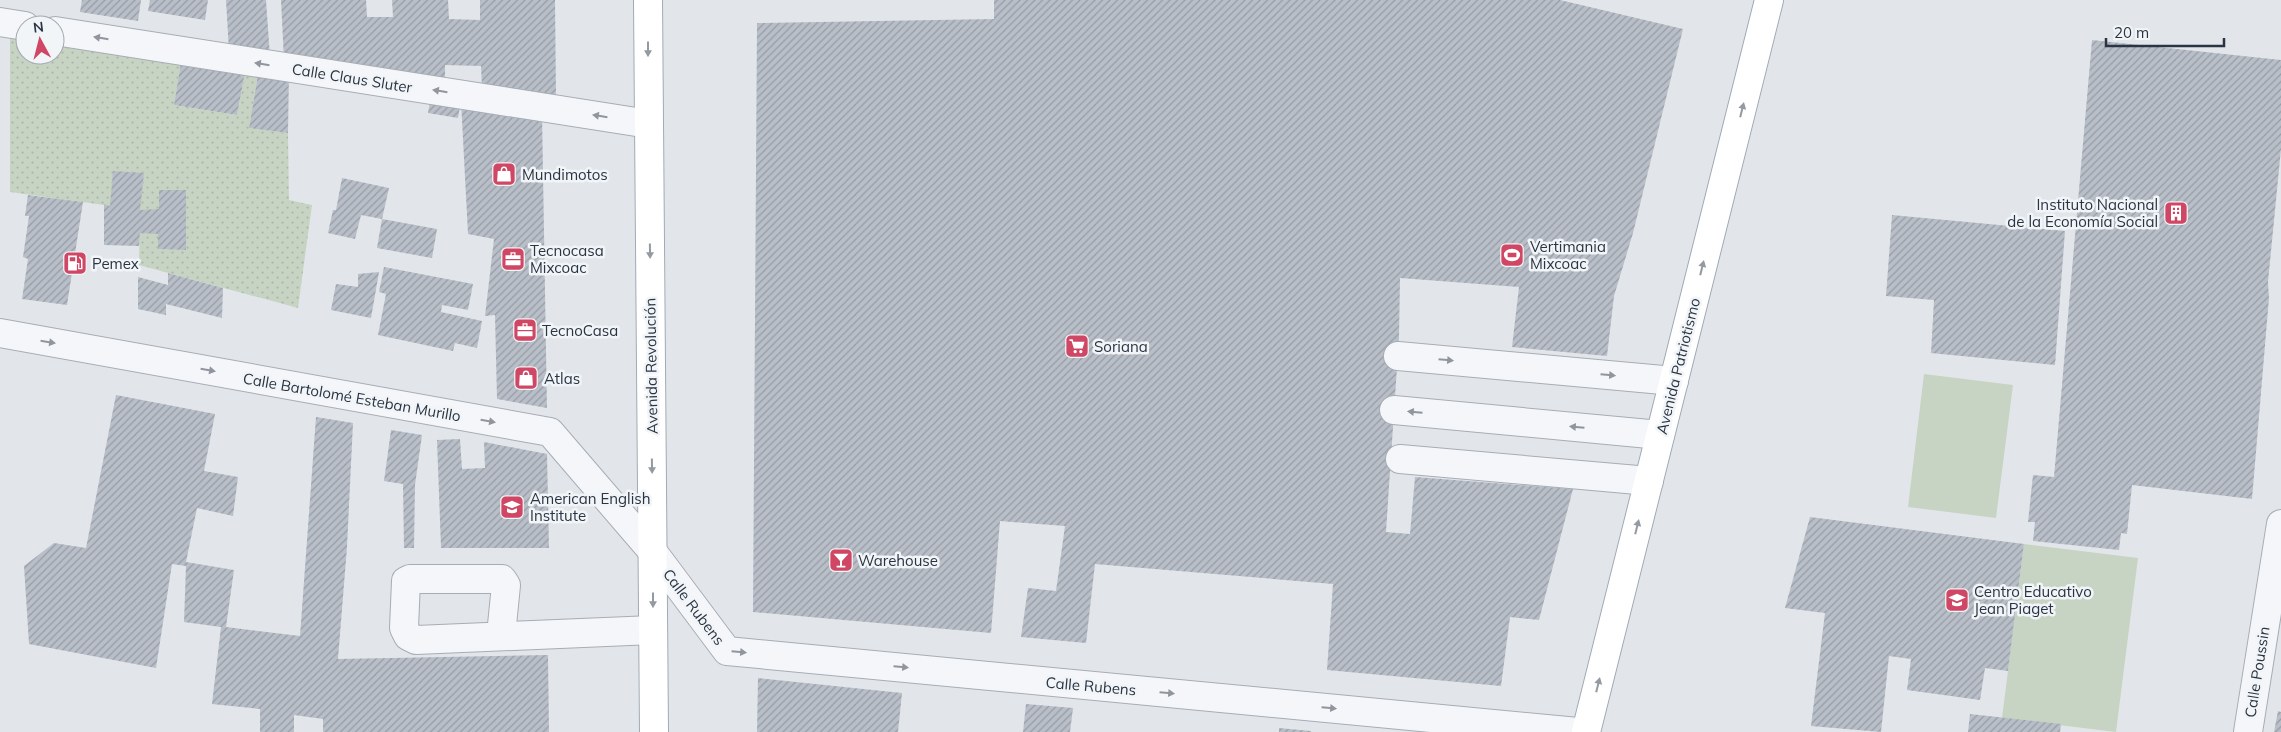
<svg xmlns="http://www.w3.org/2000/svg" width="2281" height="732" viewBox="0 0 2281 732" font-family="Mulish,sans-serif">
  <defs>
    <pattern id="grass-dots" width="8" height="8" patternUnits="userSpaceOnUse" patternTransform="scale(1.25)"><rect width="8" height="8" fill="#c8d4c3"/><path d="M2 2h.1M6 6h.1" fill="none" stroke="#acb7a9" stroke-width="1.8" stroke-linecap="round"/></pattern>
    <pattern id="building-hatch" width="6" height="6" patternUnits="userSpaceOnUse" patternTransform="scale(1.25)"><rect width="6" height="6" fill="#b9bfc8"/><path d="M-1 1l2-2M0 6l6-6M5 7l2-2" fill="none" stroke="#979ca4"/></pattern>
  </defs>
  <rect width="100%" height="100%" fill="#e2e6ea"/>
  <path fill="url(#grass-dots)" d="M10,30L25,32V55H55V37L182,56L174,105L237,115L246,67L259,69L249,128L288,133L289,200L312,205L298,308L139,265L140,210L10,192Z"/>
  <path fill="#c8d4c3" d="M1924,374L2013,385L1996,518L1908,507Z
    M2024,544L2138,558L2116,732L2002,718Z"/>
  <path fill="url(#building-hatch)" d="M82,0H141L138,21L80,12Z
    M150,0H208L205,20L148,11Z
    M226,0H266L270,57L229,51Z
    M281,0H366L367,17H393L392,0H448L449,19L480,20V0H555L556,99L482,87L481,66L445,65V84L284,60Z
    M994,0H1560L1683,29L1633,233L1614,296L1607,356L1512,347L1519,287L1400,278L1399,337L1386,532L1410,534L1415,477L1573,489L1539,620L1510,617L1501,686L1327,670L1333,584L1095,564L1086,643L1021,637L1028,588L1056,591L1065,526L1000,521L991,633L753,612L757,23L994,19Z
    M2092,40L2281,60V149L2268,282L2269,298L2252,499L2132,485L2127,534L2121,533L2119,550L2033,541L2035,522H2028L2033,475L2054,477Z
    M182,56L246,67L237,115L174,105Z
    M259,69L289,73L288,133L249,128Z
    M431,96L461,101L458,118L428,113Z
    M461,101L542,114L547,408L497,399L495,315L485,316L494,239L468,234Z
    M113,171L144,173L140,210L159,209V190H186V250L158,249V234L140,233L139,246L104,245V204L110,206Z
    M342,178L389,188L382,219L361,215L355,239L328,233L333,210H336Z
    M28,195L83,202L67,305L22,299L28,259L23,257L29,216H25Z
    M1892,215L2065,231L2055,365L1931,353L1934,300L1886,296Z
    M382,219L437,229L432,258L377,248Z
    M384,267L473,284L468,310L442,305L441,312L482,321L477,348L455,343L453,351L378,335L386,294L379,292Z
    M379,272L371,318L331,310L336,284L358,287V274Z
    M168,273L223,288L222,318L166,304V315L138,309V277L168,285Z
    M116,395L215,414L204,471L238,477L233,516L197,508L186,562L234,570L226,627L300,636L316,417L353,423L347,547L338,659L548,655L549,732H323V719L294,715V732H260V709L212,704L221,627L184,622L186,566L172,564L156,668L29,644L24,566L54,543L86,548Z
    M391,430L422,435L415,485L414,548H404L403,484L384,481Z
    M460,439L462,469L485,468L484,442L547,454L549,548H441L437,440Z
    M1810,517L2024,544L2008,671L1985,668L1980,700L1907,690L1911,659L1889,656L1881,732L1811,726L1825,613L1785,608Z
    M758,678L902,693L898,732H757Z
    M1026,704L1073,708L1070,732H1023Z
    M2278,711L2281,712V732H2274Z
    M1970,714L2061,724L2060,732H1968Z
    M1279,728L1311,731V732H1279Z"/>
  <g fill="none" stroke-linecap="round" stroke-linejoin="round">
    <g stroke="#a7adb5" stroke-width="30">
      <path id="minor" d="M0,22L25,26
        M55,31L649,124
        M0,333L550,432L653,552L727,651L1578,732
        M1398,356L1674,381
        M1394,410L1660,435
        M1400,459L1649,481
        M501,635L506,585L502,579H410L406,581L404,628L408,636L416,640L653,630
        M2248,732L2281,524"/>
    </g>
    <g stroke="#a1abb6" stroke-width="30">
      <path id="major" d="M648,0L654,732
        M1586,732L1769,0"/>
    </g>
    <use href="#minor" stroke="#f5f6f9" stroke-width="28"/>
    <use href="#major" stroke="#fff" stroke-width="28"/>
  </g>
  <defs><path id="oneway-solid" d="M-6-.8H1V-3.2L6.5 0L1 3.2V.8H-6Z" transform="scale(1.25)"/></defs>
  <g fill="#90959e">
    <use href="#oneway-solid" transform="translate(101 38) rotate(-171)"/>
    <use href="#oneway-solid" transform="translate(262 64) rotate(-171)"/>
    <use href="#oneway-solid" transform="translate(440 91) rotate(-171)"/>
    <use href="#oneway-solid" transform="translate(600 116) rotate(-171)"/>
    <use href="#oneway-solid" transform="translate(48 342) rotate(9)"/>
    <use href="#oneway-solid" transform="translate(1446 360) rotate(5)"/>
    <use href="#oneway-solid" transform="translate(208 370) rotate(10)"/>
    <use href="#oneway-solid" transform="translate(1608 375) rotate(5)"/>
    <use href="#oneway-solid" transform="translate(1415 412) rotate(-175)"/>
    <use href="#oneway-solid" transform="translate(488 421) rotate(10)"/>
    <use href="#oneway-solid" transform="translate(1577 427) rotate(-175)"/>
    <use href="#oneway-solid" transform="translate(739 652) rotate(5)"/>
    <use href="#oneway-solid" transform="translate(901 667) rotate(5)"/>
    <use href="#oneway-solid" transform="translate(1167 693) rotate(5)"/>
    <use href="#oneway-solid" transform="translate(1329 708) rotate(5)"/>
  </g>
  <g fill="#949aa1">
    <use href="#oneway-solid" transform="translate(648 49) rotate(90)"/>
    <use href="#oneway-solid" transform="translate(1742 110) rotate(-76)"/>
    <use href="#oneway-solid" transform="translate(650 251) rotate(89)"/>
    <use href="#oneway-solid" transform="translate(1702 268) rotate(-76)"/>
    <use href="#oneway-solid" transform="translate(652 466) rotate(89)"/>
    <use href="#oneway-solid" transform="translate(1637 527) rotate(-76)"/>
    <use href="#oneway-solid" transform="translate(653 600) rotate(90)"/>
    <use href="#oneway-solid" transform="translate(1598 685) rotate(-76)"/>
  </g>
  <defs>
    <g id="shop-square" transform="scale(1.25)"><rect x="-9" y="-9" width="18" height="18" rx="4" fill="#cf4764" stroke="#f2f5f8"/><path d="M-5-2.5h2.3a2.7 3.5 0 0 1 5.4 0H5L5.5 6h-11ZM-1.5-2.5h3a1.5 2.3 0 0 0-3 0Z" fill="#fff"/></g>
    <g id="building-square" transform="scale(1.25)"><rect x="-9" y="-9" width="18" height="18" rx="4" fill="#cf4764" stroke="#f2f5f8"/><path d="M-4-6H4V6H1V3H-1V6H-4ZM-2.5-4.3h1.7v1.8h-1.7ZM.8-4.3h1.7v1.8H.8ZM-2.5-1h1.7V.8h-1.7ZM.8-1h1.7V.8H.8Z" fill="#fff"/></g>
    <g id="stadium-square" transform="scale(1.25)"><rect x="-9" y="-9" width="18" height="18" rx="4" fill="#cf4764" stroke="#f2f5f8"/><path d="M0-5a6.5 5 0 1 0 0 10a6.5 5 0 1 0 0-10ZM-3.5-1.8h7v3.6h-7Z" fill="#fff"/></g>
    <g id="office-square" transform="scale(1.25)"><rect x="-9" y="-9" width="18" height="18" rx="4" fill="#cf4764" stroke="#f2f5f8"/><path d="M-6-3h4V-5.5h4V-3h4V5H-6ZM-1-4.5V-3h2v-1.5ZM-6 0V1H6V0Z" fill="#fff"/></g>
    <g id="fuel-square" transform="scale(1.25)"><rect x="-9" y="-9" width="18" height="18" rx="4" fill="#cf4764" stroke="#f2f5f8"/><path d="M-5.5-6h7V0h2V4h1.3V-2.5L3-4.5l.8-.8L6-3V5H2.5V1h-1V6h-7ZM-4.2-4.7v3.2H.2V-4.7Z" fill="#fff"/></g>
    <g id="supermarket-square" transform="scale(1.25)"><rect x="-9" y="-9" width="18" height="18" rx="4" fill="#cf4764" stroke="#f2f5f8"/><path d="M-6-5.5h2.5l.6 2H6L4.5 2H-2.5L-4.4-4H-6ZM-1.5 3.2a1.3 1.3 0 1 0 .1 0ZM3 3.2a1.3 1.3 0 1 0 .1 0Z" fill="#fff"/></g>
    <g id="school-square" transform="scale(1.25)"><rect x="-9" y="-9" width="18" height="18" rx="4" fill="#cf4764" stroke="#f2f5f8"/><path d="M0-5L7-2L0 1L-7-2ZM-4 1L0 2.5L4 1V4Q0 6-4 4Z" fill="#fff"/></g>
    <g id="bar-square" transform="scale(1.25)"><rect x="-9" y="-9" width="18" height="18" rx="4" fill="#cf4764" stroke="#f2f5f8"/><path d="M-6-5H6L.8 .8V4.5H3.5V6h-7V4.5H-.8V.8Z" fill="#fff"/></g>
  </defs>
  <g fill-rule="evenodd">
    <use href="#shop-square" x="504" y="174"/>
    <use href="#building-square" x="2176" y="213"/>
    <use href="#stadium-square" x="1512" y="255"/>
    <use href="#office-square" x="513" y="259"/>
    <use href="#fuel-square" x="75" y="263"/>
    <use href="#office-square" x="525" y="330"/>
    <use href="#supermarket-square" x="1077" y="346"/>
    <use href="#shop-square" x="526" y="378"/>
    <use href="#school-square" x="512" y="507"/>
    <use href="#bar-square" x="841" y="560"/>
    <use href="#school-square" x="1957" y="600"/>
  </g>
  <g text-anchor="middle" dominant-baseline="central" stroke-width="5" stroke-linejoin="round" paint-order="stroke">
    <g font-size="15" fill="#2a3443" stroke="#f2f5f8">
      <text transform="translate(352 78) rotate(9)">Calle Claus Sluter</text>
      <text transform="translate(651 366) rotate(-91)">Avenida Revolución</text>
      <text transform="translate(1678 366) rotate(-76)">Avenida Patriotismo</text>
      <text transform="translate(352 397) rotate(10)">Calle Bartolomé Esteban Murillo</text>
      <text transform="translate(694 607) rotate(53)">Calle Rubens</text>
      <text transform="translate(2257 672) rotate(-81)">Calle Poussin</text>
      <text transform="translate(1091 686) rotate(5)">Calle Rubens</text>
    </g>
    <g font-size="15" fill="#2a3443" stroke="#f2f5f8" text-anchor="start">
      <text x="522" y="174">Mundimotos</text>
      <text x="2158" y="204" text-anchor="end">Instituto Nacional<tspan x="2158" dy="17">de la Economía Social</tspan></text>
      <text x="1530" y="246">Vertimania<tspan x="1530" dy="17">Mixcoac</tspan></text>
      <text x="530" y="250">Tecnocasa<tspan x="530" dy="17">Mixcoac</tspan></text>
      <text x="92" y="263">Pemex</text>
      <text x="542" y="330">TecnoCasa</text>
      <text x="1094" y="346">Soriana</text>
      <text x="544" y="378">Atlas</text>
      <text x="530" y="498">American English<tspan x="530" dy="17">Institute</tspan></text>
      <text x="858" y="560">Warehouse</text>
      <text x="1974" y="591">Centro Educativo<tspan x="1974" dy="17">Jean Piaget</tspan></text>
    </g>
  </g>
  <g transform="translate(40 40) rotate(353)"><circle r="24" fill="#f2f5f8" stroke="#a2a8b0"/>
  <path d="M0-4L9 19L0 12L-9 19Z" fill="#cf4764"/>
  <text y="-8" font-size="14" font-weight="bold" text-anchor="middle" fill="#2a3443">N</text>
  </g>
  <path d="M2106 38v8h118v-8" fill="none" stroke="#2a3443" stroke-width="2.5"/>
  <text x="2114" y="38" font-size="15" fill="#2a3443" stroke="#f2f5f8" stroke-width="4" paint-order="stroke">20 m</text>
</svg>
